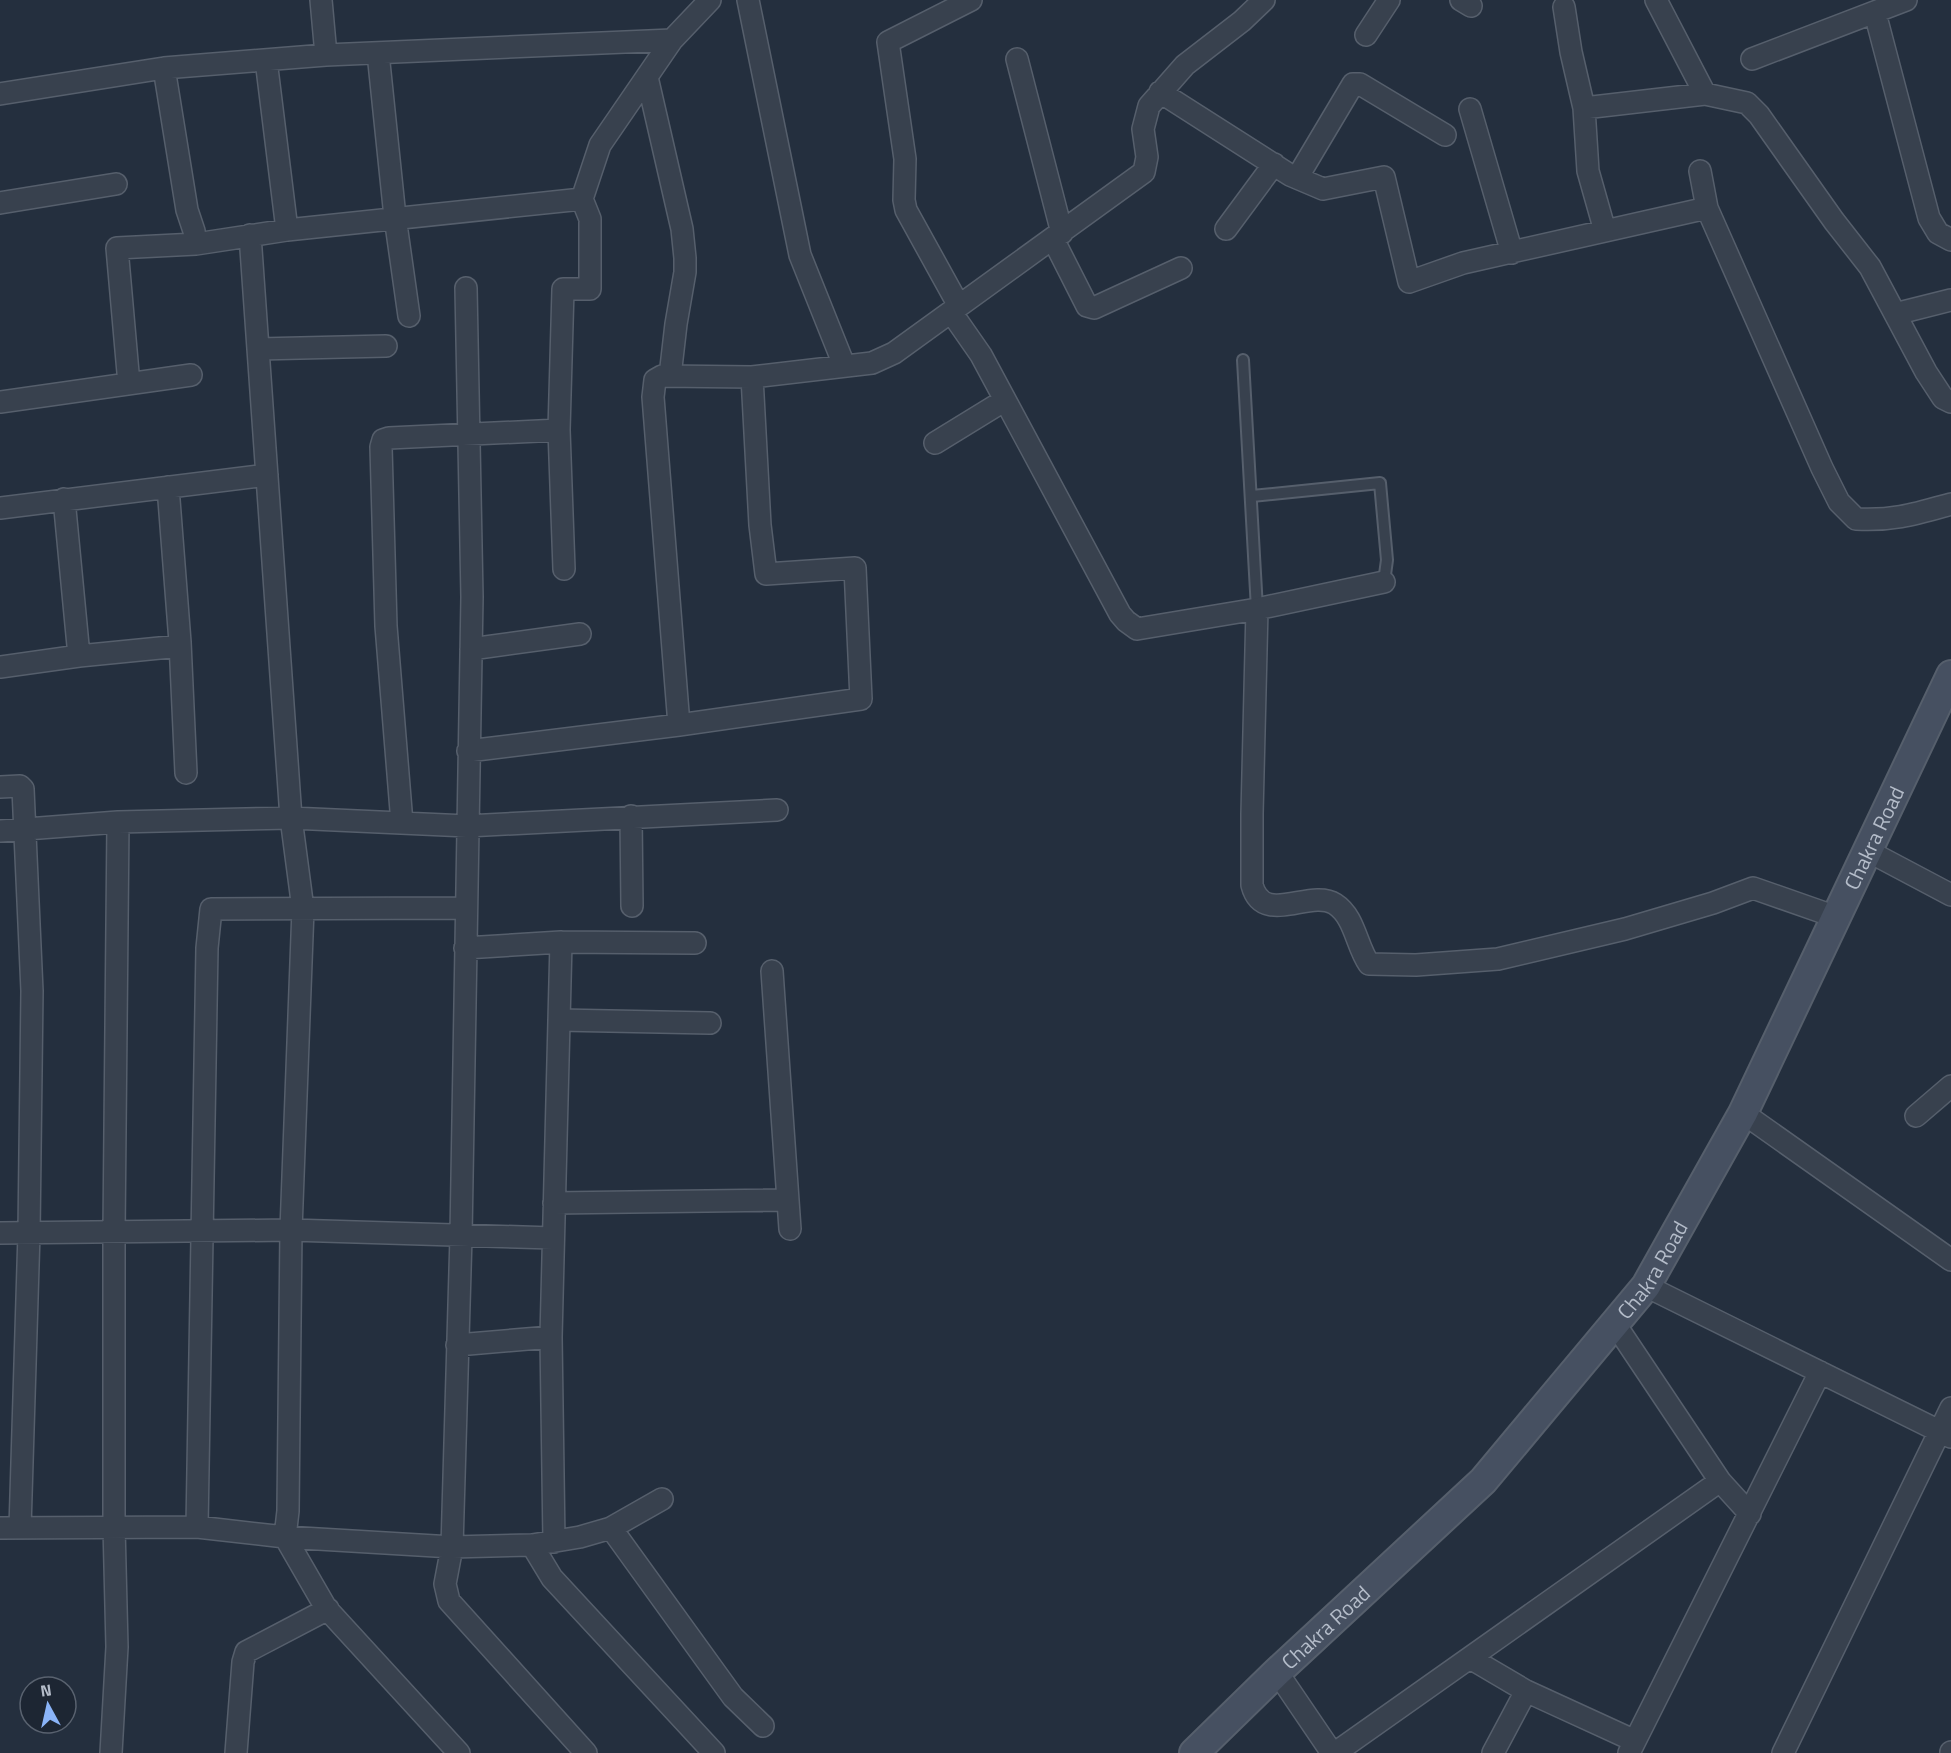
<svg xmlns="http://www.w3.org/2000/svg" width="1951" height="1753" viewBox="0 0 1951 1753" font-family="'Titillium Web',sans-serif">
  <rect width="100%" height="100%" fill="#242f3e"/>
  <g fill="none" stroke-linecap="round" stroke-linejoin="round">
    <g stroke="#565f6c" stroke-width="14">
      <path id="lane" d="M1243,360L1257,609
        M1252,496L1380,483L1387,560L1384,582"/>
    </g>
    <g stroke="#565f6c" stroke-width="24">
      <path id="street" d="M321,0L326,55
        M748,0L800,255L844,365
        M1461,0L1471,6
        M1656,0L1705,94
        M1564,7L1571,52L1584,108L1588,171L1605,231
        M1875,13L1929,218L1938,233L1951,240
        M1366,35L1389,0
        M378,53L395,217L409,316
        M1017,59L1062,233
        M1752,59L1906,0
        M266,60L287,230
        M164,68L187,210L194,231L196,244
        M647,77L682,229L685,258V272L676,324L670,376
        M1160,92L1290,175L1323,189L1384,177L1409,282L1463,263L1707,208
        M0,94L164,68L326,55L672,40
        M1584,108L1705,94L1747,103L1759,115L1834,221L1870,267L1926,372L1943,398L1951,402
        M1470,109L1512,253
        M1700,171L1707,208L1822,468L1839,502L1856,519C1894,521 1915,514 1951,504
        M1297,178L1353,84H1360L1445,135
        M0,203L116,184
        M1226,229L1274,164
        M250,235L291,818L303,909L291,1230L288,1511L285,1537L326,1608L459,1753
        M1053,239L1087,306L1094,308L1181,268
        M466,288L472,597L461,1236L452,1547L445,1584L449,1601L586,1753
        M959,306L906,210L904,200L905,159L888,42L971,0
        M1895,314L1951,300
        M958,322L981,355L1120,614L1126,621L1137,629L1257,609L1384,582
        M258,349L386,346
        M129,384L117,248L196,244L287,230L582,199L600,145L672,40L710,0
        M0,402L191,375
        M935,443L1005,400
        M168,487L180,642L186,773
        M64,499L79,656
        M0,508L267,475
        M564,569L559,430L563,289H590V219L582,199
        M1257,609L1252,814V885C1263,927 1310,888 1335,904C1355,917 1356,945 1369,964L1416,965L1498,959L1625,929L1713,903L1753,888L1836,917
        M471,649L580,634
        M0,667L79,656L180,646
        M679,725L653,397L655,380L662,376L752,377L872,363L894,353L1144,172L1147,157L1143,129L1149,106L1185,65L1242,21L1264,0
        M468,751L679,725L861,699L855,568L766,574L760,525L752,377
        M0,787L20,786L23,789L32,991L29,1233L20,1528
        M631,816L632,906
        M402,823L386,626L381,447L383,440L389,438L559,430
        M0,831L118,822L291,818L467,826L777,810
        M1868,851L1951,895
        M465,948L561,942L695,943
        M772,971L790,1229
        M559,1020L710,1023
        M1743,1113L1951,1260
        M1916,1116L1951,1086
        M554,1203L787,1200
        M0,1233L291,1230L553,1238
        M1646,1286L1951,1437
        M1615,1324L1720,1481L1750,1514
        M457,1345L551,1337
        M197,1527L207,948L211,909L466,908
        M0,1528L197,1527L285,1537L452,1547L532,1545L580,1537L611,1528L662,1499
        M611,1528L733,1697L763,1726
        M554,1542L551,1337L561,942
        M532,1545L552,1578L714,1753
        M1470,1658L1526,1691L1635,1741
        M1277,1672L1332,1753
        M111,1753L117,1647L114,1526V1232L118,822
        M236,1753L243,1662L246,1652L328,1609
        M1335,1753L1720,1481
        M1493,1753L1526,1691
        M1629,1753L1820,1372
        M1783,1753L1951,1408
        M1951,1753V1752"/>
    </g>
    <g stroke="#565f6c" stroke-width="32">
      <g id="secondary">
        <path id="s1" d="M1194,1753L1277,1672L1483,1481L1646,1286L1743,1113L1951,675"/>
      </g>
    </g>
    <use href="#lane" stroke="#38414e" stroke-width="10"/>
    <use href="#street" stroke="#38414e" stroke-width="21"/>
    <use href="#secondary" stroke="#465061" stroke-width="28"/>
  </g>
  <g text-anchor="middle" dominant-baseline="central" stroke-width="6" stroke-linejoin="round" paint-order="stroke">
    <g font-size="21" fill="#b4bcc9" stroke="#1d2633">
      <text stroke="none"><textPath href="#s1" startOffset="1154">Chakra Road</textPath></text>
      <text stroke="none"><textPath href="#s1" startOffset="668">Chakra Road</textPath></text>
      <text stroke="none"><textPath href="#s1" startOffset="182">Chakra Road</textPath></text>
    </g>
  </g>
  <g transform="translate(48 1705) rotate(352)"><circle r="28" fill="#1d2633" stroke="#59626f" stroke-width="1.5"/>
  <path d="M0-4.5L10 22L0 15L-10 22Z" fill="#8ab4f8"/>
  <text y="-9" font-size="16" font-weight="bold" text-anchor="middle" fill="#b4bcc9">N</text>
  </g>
</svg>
